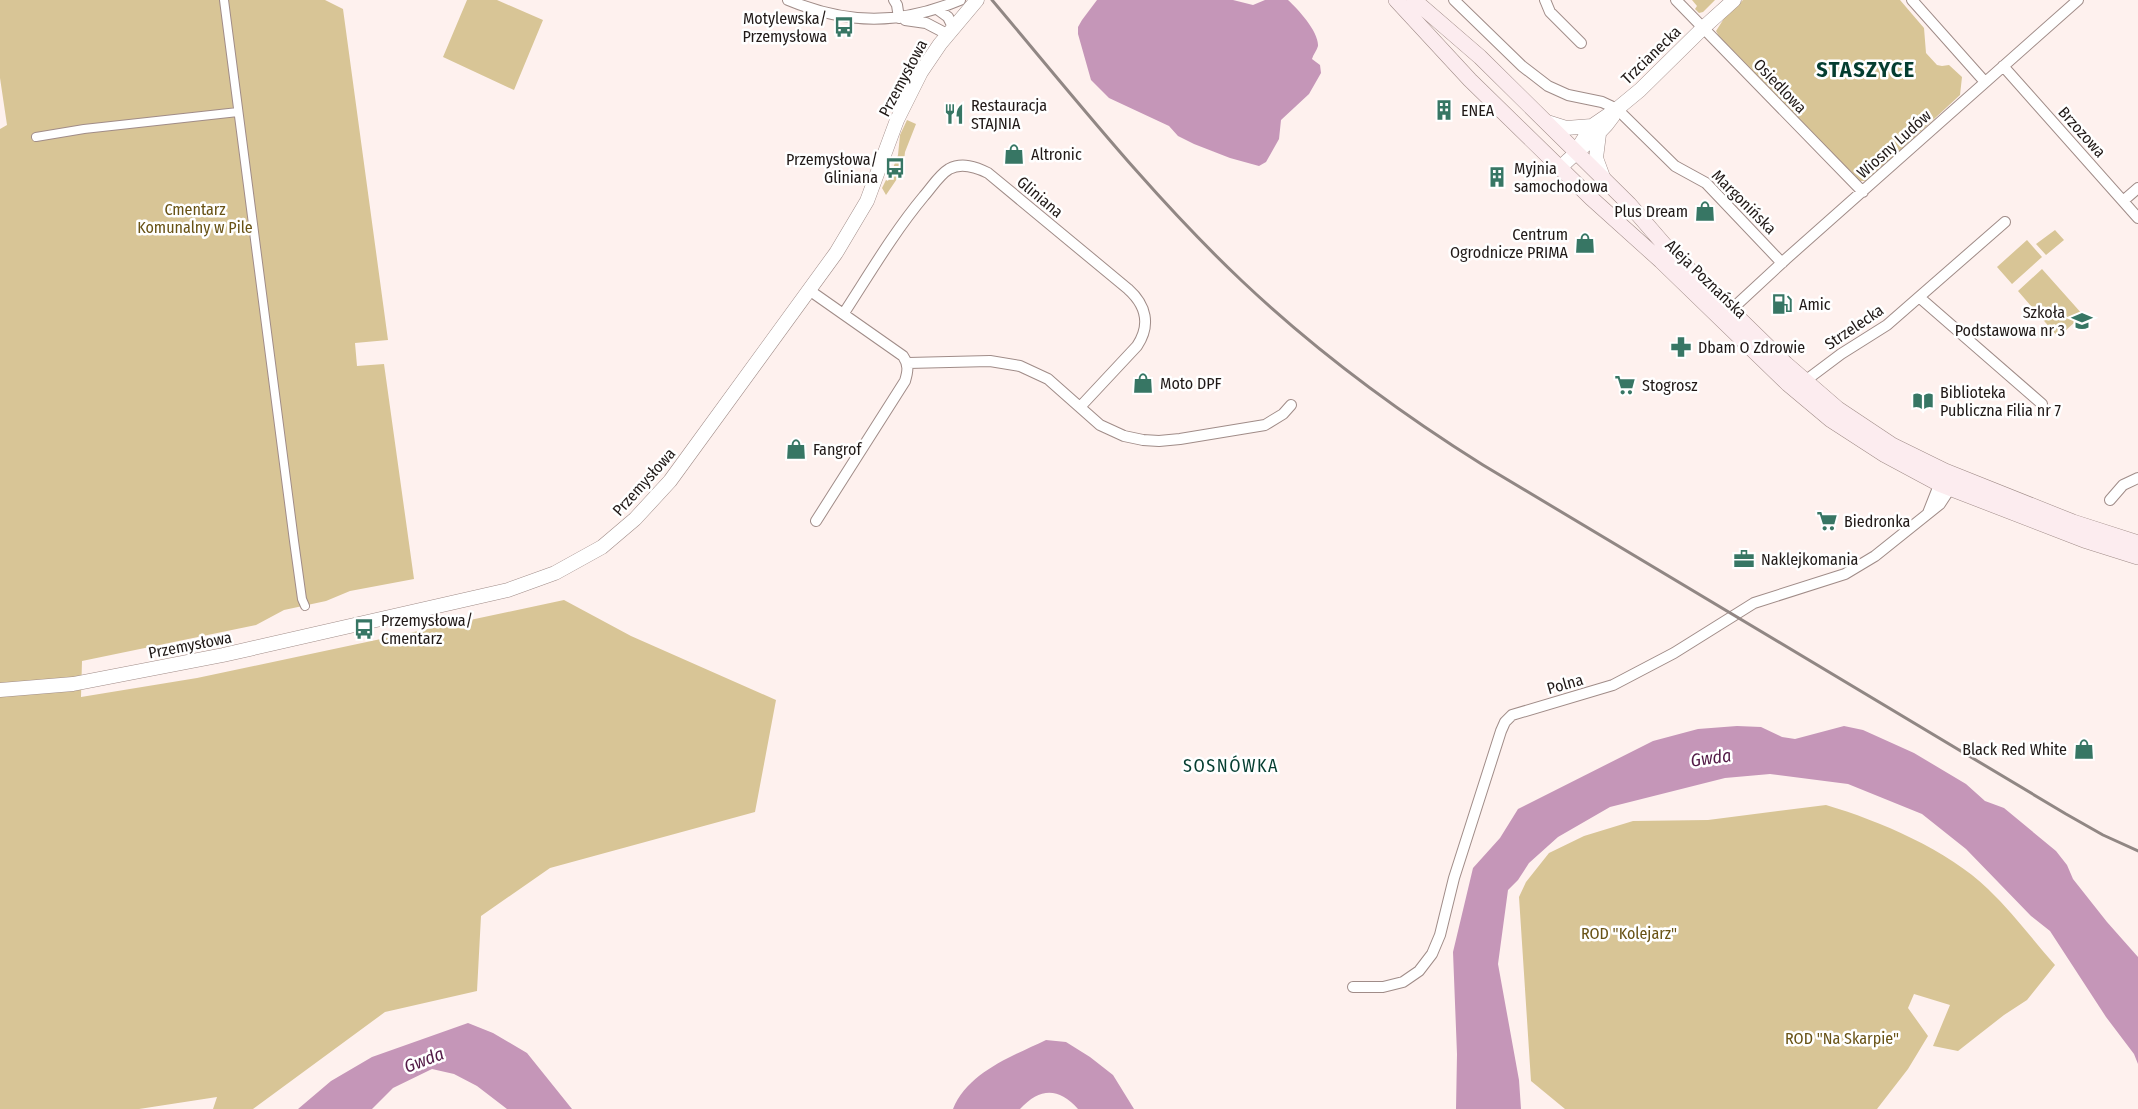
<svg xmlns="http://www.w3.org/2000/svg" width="2138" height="1109" viewBox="0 0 2138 1109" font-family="'Fira Sans Condensed',sans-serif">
  <rect width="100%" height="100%" fill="#fef1ee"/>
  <path fill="#d8c596" d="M0,0H325L343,9L388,340L355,343L357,366L384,364L414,579L350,591L326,601L284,610L256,625L82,661L81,697L197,678L564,600L631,636L776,700L755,812L550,868L481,916L477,991L385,1012L253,1109H213L217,1097L139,1109H0V129L7,125L0,78Z
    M467,0H497L543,20L514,90L443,57Z
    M1692,0H1715L1703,12L1699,13L1695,9L1697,6Z
    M1743,0H1900L1924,28L1926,53L1937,65L1942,66L1949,65L1962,77L1960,95L1867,181H1858L1721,40L1716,31L1725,17Z
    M907,120L916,124L905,152L903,170L886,195L882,188L886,180L888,181L898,155L900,135Z
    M2055,230L2064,240L2046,255L2036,244Z
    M2027,240L2042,257L2012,284L1997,267Z
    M2042,269L2083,315L2058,337L2018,291Z
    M1826,805C1880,821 1948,850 1988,889C2012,912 2033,940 2055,965L2027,1000L2004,1015L1958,1051L1933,1046L1950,1005L1914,994L1908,1008L1928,1036L1908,1069L1877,1109H1565L1531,1081L1519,897L1526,882L1549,853L1584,836L1633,821L1708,820Z"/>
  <path fill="#c596b8" d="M1097,0H1233L1253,5L1265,0H1288C1298,9 1319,32 1318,46C1317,50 1313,55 1312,59L1320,65L1321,73L1309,94L1281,120L1279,139L1266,162L1259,166L1230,158L1194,144L1178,136L1169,126L1109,98L1091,80L1078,34V27L1082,20Z
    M1737,726L1761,727L1782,737L1795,739L1844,726L1863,730L1914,753L1966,784L1985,801L2004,808L2056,851L2067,865L2073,879L2107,922L2138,957V1064L2134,1054L2106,1017L2050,931L2031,916L1966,849L1922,814L1848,784L1770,774L1725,778L1610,807L1558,837L1529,863L1518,880L1508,890L1498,964L1519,1080L1521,1109H1456L1457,1054L1453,952L1473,868L1500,838L1518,809L1653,741L1698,729Z
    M468,1023L493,1033L527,1053L572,1109H507L477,1086L454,1074L432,1069L393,1088L372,1109H298L331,1081L372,1057Z
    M1046,1040L1066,1042L1090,1057L1113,1075L1134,1109H1078C1058,1087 1040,1088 1020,1109H953C968,1072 1013,1056 1046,1040Z"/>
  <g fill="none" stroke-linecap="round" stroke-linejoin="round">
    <g stroke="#a08c88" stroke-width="10">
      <path id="pedestrian" d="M224,0L294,541L302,599L305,606
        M36,137L84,129L238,112"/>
    </g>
    <g stroke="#a08c88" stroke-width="12">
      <path id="minor" d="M788,0C848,25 900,25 960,0
        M894,0L897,5L899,18
        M1454,0L1522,66L1548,86L1568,95L1602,102L1617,109L1675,166L1706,183L1782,263
        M1545,0L1550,12L1581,43
        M1676,0L1863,192
        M1912,0L1985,82
        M937,9L948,17L953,27
        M905,20L926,23L947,34
        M2003,66L2138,218
        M2123,201L2138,188
        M809,290L903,356C909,365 908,371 905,381L816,521
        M1919,297L2042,404
        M1731,310L1786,259L2078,0
        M844,313C870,273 894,232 924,196C932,187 939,175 949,169C962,162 976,167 988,173L1128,289C1146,305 1151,325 1137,346L1080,407
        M908,363L990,361L1020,366L1048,379L1100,425L1124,436L1143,440L1159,441L1180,439L1265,425L1283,414L1291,405
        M1805,381L1841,354L1887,325L2005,222
        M2110,500L2123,485L2138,478
        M1928,513L1941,480
        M1353,987H1383L1403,982L1419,971L1432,954L1440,935L1454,878L1501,731L1505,722L1512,715L1613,685L1674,653L1754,603L1845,574L1875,556L1940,504L1953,484"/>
    </g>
    <g stroke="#a08c88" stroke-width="15">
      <path id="tertiary" d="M1547,122L1566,128L1592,126
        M1599,134L1596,158L1603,177
        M1576,151L1592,126L1617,109L1640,90L1703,28L1734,0
        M1560,168C1577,150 1599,137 1613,116
        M0,690L73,684L223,655L508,590L555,573L602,547L635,519L670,481L836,253L867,201L897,120L921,72L940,44L977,0"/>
    </g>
    <g stroke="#a08c88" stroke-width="16">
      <path id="secondary" d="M1396,0L1470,80L1591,198L1661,261L1788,384L1831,420L1885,455L1939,484L2084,540L2138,557
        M1414,0L1480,57L1629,204L1668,249L1786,364L1838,409L1892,445L1945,471L2073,522L2138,543"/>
    </g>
    <use href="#pedestrian" stroke="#fff" stroke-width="8"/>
    <use href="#minor" stroke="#fff" stroke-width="10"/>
    <use href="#tertiary" stroke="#fff" stroke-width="14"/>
    <use href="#secondary" stroke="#fcecef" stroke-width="15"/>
    <path stroke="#918784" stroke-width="3" d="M992,0C1073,96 1151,195 1242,281C1316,351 1397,411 1483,465L2066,814L2103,835L2138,851"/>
  </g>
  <defs>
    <g id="bus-bare" transform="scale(1.62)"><path d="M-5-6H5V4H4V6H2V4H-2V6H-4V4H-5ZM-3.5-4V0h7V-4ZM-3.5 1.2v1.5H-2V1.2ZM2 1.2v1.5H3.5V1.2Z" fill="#377664" stroke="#fff" stroke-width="2.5" paint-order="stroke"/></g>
    <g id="building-bare" transform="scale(1.62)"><path d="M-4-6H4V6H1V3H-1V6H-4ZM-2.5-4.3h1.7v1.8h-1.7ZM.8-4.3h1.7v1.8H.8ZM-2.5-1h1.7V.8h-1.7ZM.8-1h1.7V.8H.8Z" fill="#377664" stroke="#fff" stroke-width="2.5" paint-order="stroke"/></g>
    <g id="restaurant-bare" transform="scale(1.62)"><path d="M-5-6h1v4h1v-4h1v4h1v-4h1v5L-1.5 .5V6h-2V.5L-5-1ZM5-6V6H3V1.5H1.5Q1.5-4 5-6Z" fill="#377664" stroke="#fff" stroke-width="2.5" paint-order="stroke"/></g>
    <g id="shop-bare" transform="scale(1.62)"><path d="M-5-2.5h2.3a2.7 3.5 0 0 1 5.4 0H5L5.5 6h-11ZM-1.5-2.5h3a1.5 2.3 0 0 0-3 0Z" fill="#377664" stroke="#fff" stroke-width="2.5" paint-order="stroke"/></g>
    <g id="fuel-bare" transform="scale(1.62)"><path d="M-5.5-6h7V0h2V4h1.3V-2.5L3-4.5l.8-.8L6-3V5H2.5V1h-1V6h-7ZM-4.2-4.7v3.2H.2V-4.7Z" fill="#377664" stroke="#fff" stroke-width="2.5" paint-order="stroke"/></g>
    <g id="school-bare" transform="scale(1.62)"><path d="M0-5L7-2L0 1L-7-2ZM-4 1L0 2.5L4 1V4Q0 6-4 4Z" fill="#377664" stroke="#fff" stroke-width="2.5" paint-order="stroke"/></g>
    <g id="pharmacy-bare" transform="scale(1.62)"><path d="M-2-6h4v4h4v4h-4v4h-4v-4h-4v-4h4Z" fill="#377664" stroke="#fff" stroke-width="2.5" paint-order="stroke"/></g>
    <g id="supermarket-bare" transform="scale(1.62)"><path d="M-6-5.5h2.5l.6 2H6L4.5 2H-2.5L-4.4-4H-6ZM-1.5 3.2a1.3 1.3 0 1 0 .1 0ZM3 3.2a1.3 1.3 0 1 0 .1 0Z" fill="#377664" stroke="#fff" stroke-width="2.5" paint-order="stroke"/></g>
    <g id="library-bare" transform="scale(1.62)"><path d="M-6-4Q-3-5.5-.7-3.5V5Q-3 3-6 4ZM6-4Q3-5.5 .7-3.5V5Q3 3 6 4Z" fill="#377664" stroke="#fff" stroke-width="2.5" paint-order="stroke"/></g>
    <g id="office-bare" transform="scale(1.62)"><path d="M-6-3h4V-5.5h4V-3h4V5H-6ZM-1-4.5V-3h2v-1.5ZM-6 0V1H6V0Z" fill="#377664" stroke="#fff" stroke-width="2.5" paint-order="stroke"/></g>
  </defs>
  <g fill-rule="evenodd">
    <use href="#bus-bare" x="844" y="27"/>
    <use href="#building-bare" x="1444" y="110"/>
    <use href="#restaurant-bare" x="954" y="114"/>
    <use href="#shop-bare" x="1014" y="154"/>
    <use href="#bus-bare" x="895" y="168"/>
    <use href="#building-bare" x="1497" y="177"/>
    <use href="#shop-bare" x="1705" y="211"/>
    <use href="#shop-bare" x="1585" y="243"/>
    <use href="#fuel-bare" x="1782" y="304"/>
    <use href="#school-bare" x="2082" y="321"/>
    <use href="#pharmacy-bare" x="1681" y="347"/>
    <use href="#shop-bare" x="1143" y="383"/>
    <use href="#supermarket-bare" x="1625" y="385"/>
    <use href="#library-bare" x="1923" y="401"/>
    <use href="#shop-bare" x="796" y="449"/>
    <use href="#supermarket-bare" x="1827" y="521"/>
    <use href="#office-bare" x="1744" y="559"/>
    <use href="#bus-bare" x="364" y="629"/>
    <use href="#shop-bare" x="2084" y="749"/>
  </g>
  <g text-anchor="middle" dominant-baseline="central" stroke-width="5" stroke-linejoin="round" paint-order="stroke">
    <g font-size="16" fill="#201917" stroke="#fff" text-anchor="start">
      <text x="827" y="18" text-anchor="end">Motylewska/<tspan x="827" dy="18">Przemysłowa</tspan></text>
      <text x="971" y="105">Restauracja<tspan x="971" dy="18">STAJNIA</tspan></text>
      <text x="1461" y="110">ENEA</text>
      <text x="1031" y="154">Altronic</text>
      <text x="878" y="159" text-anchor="end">Przemysłowa/<tspan x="878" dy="18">Gliniana</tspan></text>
      <text x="1514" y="168">Myjnia<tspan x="1514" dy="18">samochodowa</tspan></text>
      <text x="1688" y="211" text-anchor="end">Plus Dream</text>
      <text x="1568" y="234" text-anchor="end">Centrum<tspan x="1568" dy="18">Ogrodnicze PRIMA</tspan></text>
      <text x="1799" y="304">Amic</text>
      <text x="2065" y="312" text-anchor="end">Szkoła<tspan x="2065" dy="18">Podstawowa nr 3</tspan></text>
      <text x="1698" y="347">Dbam O Zdrowie</text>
      <text x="1160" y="383">Moto DPF</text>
      <text x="1642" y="385">Stogrosz</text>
      <text x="1940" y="392">Biblioteka<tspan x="1940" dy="18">Publiczna Filia nr 7</tspan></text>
      <text x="813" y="449">Fangrof</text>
      <text x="1844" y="521">Biedronka</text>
      <text x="1761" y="559">Naklejkomania</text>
      <text x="381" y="620">Przemysłowa/<tspan x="381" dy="18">Cmentarz</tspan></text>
      <text x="2067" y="749" text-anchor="end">Black Red White</text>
    </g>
    <g font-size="16" fill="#201917" stroke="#fff">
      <text transform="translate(1651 55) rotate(-44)">Trzcianecka</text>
      <text transform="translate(903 78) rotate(-62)">Przemysłowa</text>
      <text transform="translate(1780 86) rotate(46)">Osiedlowa</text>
      <text transform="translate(2082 132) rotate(48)">Brzozowa</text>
      <text transform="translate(1894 144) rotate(-42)">Wiosny Ludów</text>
      <text transform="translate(1040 197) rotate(40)">Gliniana</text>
      <text transform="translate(1744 202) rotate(45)">Margonińska</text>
      <text transform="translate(1706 279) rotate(44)">Aleja Poznańska</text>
      <text transform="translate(1854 327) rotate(-34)">Strzelecka</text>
      <text transform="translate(644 482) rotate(-48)">Przemysłowa</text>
      <text transform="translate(190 645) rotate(-11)">Przemysłowa</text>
      <text transform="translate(1565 684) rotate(-16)">Polna</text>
    </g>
    <g font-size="16" fill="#685215" stroke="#fff">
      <text x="195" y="209">Cmentarz<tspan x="195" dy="18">Komunalny w Pile</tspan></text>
      <text x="1629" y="933">ROD "Kolejarz"</text>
      <text x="1842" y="1038">ROD "Na Skarpie"</text>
    </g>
    <g font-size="18" font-style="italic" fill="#521946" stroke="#fff">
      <text transform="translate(1711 758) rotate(-8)">Gwda</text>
      <text transform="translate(424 1060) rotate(-21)">Gwda</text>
    </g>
    <g font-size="18" letter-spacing="1.5" fill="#043d30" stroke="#fff">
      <text x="1231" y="766">SOSNÓWKA</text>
    </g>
    <g font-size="22" font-weight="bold" letter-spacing="1.5" fill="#043d30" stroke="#fff">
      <text x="1866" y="69">STASZYCE</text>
    </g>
  </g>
</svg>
